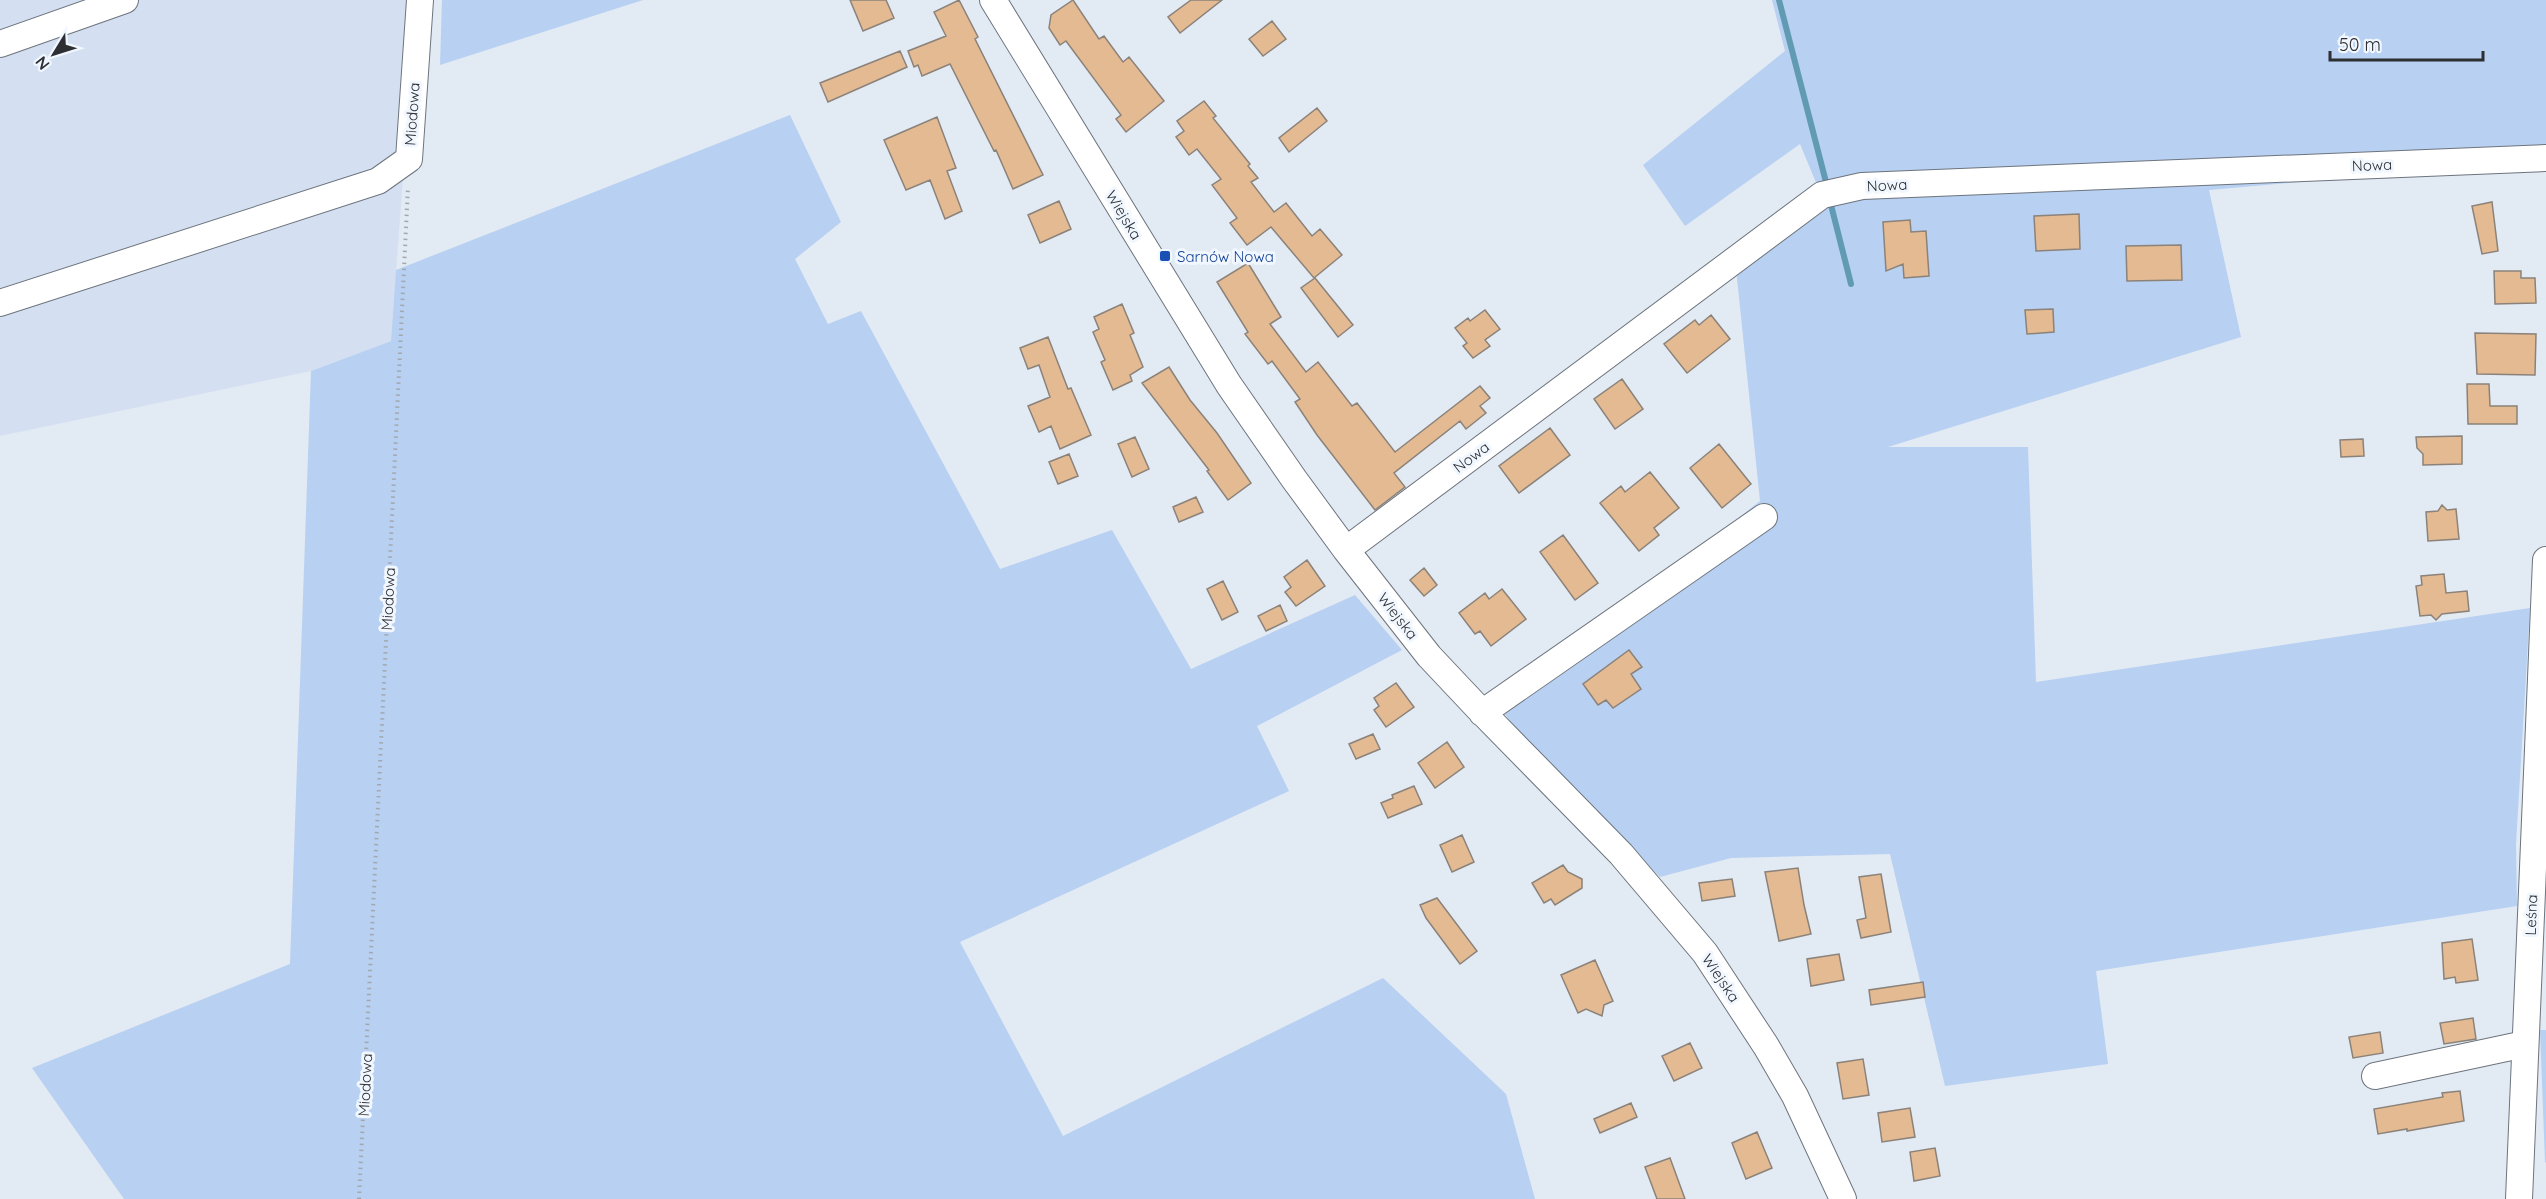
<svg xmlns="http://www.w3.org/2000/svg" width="2546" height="1199" viewBox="0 0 2546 1199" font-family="Quicksand,sans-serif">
  <rect width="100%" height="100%" fill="#e2eaf4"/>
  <path fill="#d4e0f1" d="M0,0H416L391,341L311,371L0,436Z"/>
  <path fill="#b8d0f1" d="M442,0H643L440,65Z
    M1772,0H2546V160L2209,190L2241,337L1888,447H2028L2036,682L2530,608L2516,844L2517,906L2096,971L2108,1064L1945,1086L1890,854L1731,858L1660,877L1546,766L1500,708L1760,501L1734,249L1817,185L1800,144L1685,226L1643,165L1785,51Z
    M790,115L841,222L795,259L828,324L861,311L1000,569L1112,530L1191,669L1355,595L1402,650L1257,726L1289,791L960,942L1063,1136L1383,978L1506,1094L1535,1199H124L32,1068L290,964L311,371L391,341L396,270Z
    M2540,1030H2546V1163L2545,1162Z"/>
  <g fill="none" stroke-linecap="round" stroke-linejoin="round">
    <path stroke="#609ab3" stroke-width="6" d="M1779,0L1826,182
      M1830,201L1851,284"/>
  </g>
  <path fill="#e3ba92" stroke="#8b827a" stroke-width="1.5" d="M850,0H886L894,18L863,31Z
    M959,0L978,37L975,39L1043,175L1013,189L996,150L994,151L950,64L922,76L918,65L914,67L908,51L946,36L934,12Z
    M1073,0L1099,39L1104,36L1123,62L1129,57L1164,101L1126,132L1116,119L1121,115L1066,41L1060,45L1049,28L1051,15Z
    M1191,0H1222L1180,33L1168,17Z
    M1272,21L1286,39L1263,56L1249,39Z
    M900,51L907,67L828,102L820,83Z
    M1204,101L1216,116L1213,118L1250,164L1248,166L1258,178L1251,182L1274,212L1286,203L1312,236L1320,229L1342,255L1314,278L1271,227L1247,245L1230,223L1237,218L1212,185L1221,179L1197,149L1189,155L1176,137L1184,131L1177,121Z
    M1317,108L1327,121L1289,152L1279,138Z
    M937,117L956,168L947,171L962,211L945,219L930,180L906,190L884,140Z
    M1059,201L1071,229L1040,243L1028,215Z
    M2492,202L2498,251L2482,254L2472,206Z
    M2079,214L2080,249L2036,251L2034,216Z
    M1910,220L1911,232L1926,231L1929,276L1904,278L1903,264L1886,271L1883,222Z
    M2181,245L2182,280L2127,281L2126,246Z
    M1248,263L1281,317L1270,324L1306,372L1318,362L1352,406L1357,403L1395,452L1480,386L1490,398L1480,406L1486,413L1466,429L1460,421L1394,473L1405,487L1375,510L1317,435L1295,402L1300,399L1272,361L1268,364L1245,334L1248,332L1217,282Z
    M2494,271H2521V278H2535L2536,303L2495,304Z
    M1315,278L1353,325L1338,337L1301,288Z
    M1122,304L1134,333L1130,335L1143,367L1130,375L1132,381L1113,390L1101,362L1105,360L1093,332L1099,329L1094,317Z
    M2053,309L2054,332L2027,334L2025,310Z
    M1485,310L1500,329L1485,340L1490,346L1473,358L1463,346L1467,343L1455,328L1468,318L1470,321Z
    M1711,315L1730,339L1687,373L1664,344L1695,320L1699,325Z
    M2475,333L2536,334L2535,375L2477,374Z
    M1048,337L1068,389L1071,388L1091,435L1060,449L1051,426L1039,432L1028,406L1050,397L1039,365L1028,369L1020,348Z
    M1169,367L1190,400L1217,433L1251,483L1228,500L1207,471L1209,470L1142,383Z
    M1622,379L1643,409L1615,429L1594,399Z
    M2467,384H2489L2490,406H2517V424H2468Z
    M1550,428L1570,455L1519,493L1499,466Z
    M2462,436V464L2423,465V454L2417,448L2416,437Z
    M1135,437L1149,469L1132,477L1118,444Z
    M2363,439L2364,456L2341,457L2340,440Z
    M1719,444L1751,484L1722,508L1690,468Z
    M1069,454L1078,476L1058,484L1049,462Z
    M1650,472L1679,508L1654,528L1659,535L1639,551L1600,503L1621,486L1625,492Z
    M1196,497L1203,512L1179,522L1173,507Z
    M2442,505L2447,510L2456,509L2459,539L2428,541L2426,512L2438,511Z
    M1563,535L1598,583L1575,600L1540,552Z
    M1307,560L1325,586L1296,606L1285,592L1291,587L1284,577Z
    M1424,568L1437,585L1424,596L1410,580Z
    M2444,574L2446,593L2467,591L2469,611L2442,614L2436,620L2431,615L2420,616L2416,586L2422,585L2421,576Z
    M1223,581L1238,612L1222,620L1207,589Z
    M1502,589L1526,619L1491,646L1480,631L1475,634L1459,613L1485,593L1489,599Z
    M1280,605L1287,621L1266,631L1258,616Z
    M1629,650L1642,667L1631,674L1641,689L1613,708L1606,700L1598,705L1583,684Z
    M1396,683L1414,707L1386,727L1374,710L1379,706L1374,698Z
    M1373,734L1380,749L1356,759L1349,744Z
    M1447,742L1464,767L1435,788L1418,763Z
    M1414,786L1422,804L1388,818L1381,803L1393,798L1392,795Z
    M1462,835L1474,862L1452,872L1440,845Z
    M1563,865L1568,872L1582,879V888L1555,905L1551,899L1544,903L1532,883Z
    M1798,868L1804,905L1811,934L1779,941L1765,872Z
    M1881,874L1891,932L1861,938L1857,920L1866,918L1859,877Z
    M1732,879L1735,896L1702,901L1699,883Z
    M1437,898L1477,951L1460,964L1426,918L1420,905Z
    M2472,939L2478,980L2456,983L2455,977L2444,979L2442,943Z
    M1839,954L1844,980L1811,986L1807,959Z
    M1595,960L1613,1001L1604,1005L1602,1016L1586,1009L1578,1013L1561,975Z
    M1923,982L1925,997L1871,1005L1869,990Z
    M2473,1018L2476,1039L2444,1044L2440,1023Z
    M2380,1032L2383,1053L2353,1058L2349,1037Z
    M1690,1043L1702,1068L1674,1081L1662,1056Z
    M1863,1059L1869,1095L1843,1099L1837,1063Z
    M2460,1091L2464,1121L2407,1131V1129L2378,1134L2374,1109L2443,1097L2442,1093Z
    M1631,1103L1637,1117L1600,1133L1594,1119Z
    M1910,1108L1915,1137L1882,1142L1878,1113Z
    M1757,1132L1772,1168L1746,1179L1732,1143Z
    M1935,1148L1940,1176L1914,1181L1910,1152Z
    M1670,1158L1685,1199H1657L1645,1167Z"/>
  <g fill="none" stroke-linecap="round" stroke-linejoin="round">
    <g stroke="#6d747d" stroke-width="28">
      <path id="minor" d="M993,0L1229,385L1294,479L1346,550L1429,656L1478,708L1621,854L1705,953L1766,1046L1795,1096L1843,1199
        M0,44L125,0
        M0,303L378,181L409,159L420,0
        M1346,550L1822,195L1862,186L2546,158
        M1482,713L1764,517
        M2375,1076L2525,1044
        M2519,1199L2546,560"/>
    </g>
    <path stroke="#a2a8b0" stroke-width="4" stroke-dasharray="1.5 4.5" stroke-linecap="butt" d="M359,1199L408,187"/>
    <use href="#minor" stroke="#fff" stroke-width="26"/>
  </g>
  <rect fill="#1a4fb4" stroke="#f1f7ff" stroke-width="2" x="1159" y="250" width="12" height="12" rx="3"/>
  <g text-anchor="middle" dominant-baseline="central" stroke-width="6" stroke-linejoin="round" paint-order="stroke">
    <g font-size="15" fill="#2d2f33" stroke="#f1f7ff">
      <text transform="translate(412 114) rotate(-86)">Miodowa</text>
      <text transform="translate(2372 165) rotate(-2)">Nowa</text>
      <text transform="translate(1887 185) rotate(-3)">Nowa</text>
      <text transform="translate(1124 215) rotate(59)">Wiejska</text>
      <text transform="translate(1471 457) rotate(-37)">Nowa</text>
      <text transform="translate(388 599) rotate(-87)">Miodowa</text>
      <text transform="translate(1398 616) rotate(52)">Wiejska</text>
      <text transform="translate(2531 915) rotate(-88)">Leśna</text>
      <text transform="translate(1721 978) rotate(56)">Wiejska</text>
      <text transform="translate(365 1085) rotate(-87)">Miodowa</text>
    </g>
    <g font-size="15" fill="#164399" stroke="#f1f7ff" text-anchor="start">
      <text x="1177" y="256">Sarnów Nowa</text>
    </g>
  </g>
  <g transform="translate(54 54) rotate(232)" stroke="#f1f7ff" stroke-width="4.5" paint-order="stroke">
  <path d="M0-4.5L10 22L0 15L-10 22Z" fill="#2d2f33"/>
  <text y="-9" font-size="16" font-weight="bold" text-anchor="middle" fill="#2d2f33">N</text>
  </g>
  <path d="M2330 51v9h153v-9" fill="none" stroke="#2d2f33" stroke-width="3"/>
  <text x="2339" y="51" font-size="18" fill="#2d2f33" stroke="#f1f7ff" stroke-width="4.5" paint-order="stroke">50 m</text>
</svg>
